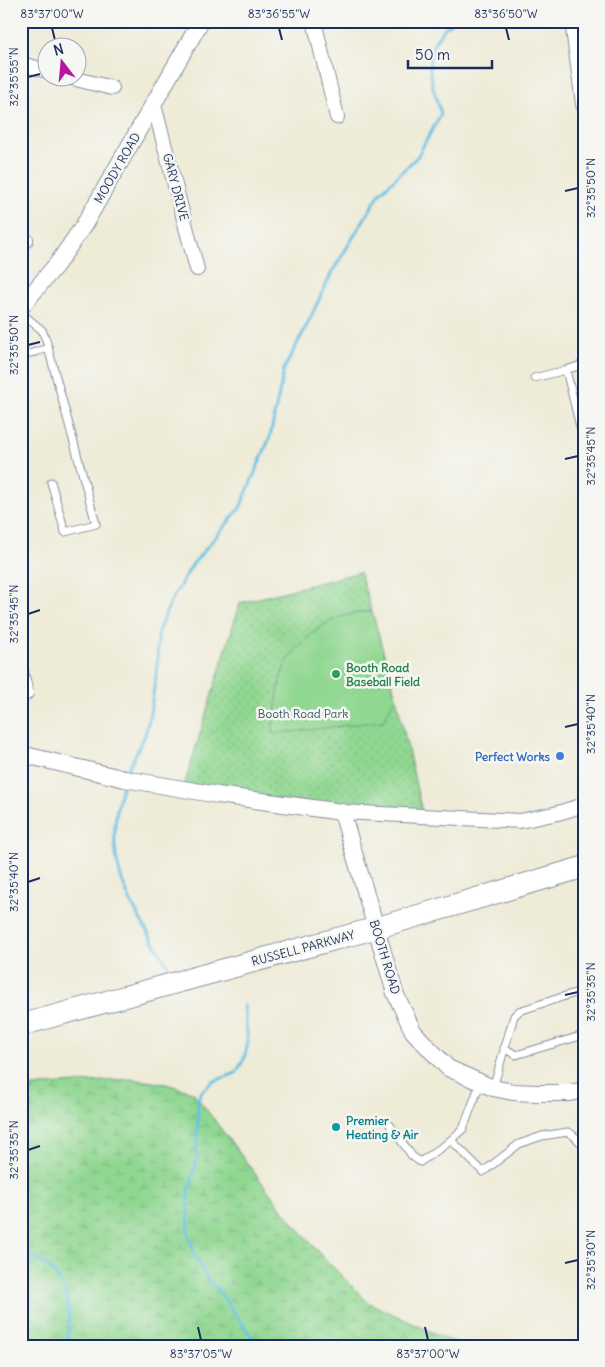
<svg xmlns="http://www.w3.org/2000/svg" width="605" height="1367" viewBox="0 0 605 1367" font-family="Delius,sans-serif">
  <defs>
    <pattern id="wetland-marsh" width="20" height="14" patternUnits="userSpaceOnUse" patternTransform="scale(1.25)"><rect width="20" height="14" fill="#90d791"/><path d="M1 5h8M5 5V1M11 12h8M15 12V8" fill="none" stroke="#7cb97f"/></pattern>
    <pattern id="park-dots" width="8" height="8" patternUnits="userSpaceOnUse" patternTransform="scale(1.25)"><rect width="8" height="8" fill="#90d791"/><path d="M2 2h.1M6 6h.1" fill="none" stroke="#7cb97f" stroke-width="1.8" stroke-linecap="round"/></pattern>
  </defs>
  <rect width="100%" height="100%" fill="#f6f6f2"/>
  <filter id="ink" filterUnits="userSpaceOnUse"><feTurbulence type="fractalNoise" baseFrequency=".02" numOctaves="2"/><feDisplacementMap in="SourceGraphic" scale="10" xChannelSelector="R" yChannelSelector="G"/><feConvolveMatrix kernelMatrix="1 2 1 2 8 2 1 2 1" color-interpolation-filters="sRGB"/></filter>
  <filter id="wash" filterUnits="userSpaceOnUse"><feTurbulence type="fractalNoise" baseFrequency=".0096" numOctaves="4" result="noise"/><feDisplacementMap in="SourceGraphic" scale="20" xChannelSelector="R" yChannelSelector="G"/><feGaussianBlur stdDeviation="1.12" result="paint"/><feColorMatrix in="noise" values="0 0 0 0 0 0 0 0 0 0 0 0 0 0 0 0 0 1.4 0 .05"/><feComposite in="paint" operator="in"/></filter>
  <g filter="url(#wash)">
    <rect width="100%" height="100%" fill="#eeebd7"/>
    <path fill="url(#wetland-marsh)" stroke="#568378" d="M132,1079L166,1084L193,1092L282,1209L319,1253L369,1303L451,1341L470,1346H21V1089L48,1085Z"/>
    <path fill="url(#park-dots)" stroke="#568378" d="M360,572L396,697L423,816L183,789L240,603Z"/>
    <path fill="#90d791" stroke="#568378" d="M372,611L396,697L383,721L273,734C273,722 275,711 277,699C279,688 280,676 285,666C294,648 314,630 331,621C344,615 359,613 372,611Z"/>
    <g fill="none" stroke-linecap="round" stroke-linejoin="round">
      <path stroke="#65bfe2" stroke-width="3" d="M126,773L145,735L149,719L157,670L158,632L171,601L192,565L240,508L270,437L284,369L307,325L331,274L380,193L417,157L441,114C430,78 418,48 453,21
        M123,784C99,861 129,902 168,965
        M244,1005L248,1043L244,1059L236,1073L212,1082L203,1090L198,1099L197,1159L189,1190L188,1232L195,1256L207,1278L218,1290L253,1339L273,1346
        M21,1251C54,1266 68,1282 69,1319C69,1328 66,1337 68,1346"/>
    </g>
  </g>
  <g filter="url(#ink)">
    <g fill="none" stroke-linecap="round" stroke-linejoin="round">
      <g stroke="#848d9a" stroke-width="9">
        <path id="service" d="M21,313L42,330L46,340L96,524L65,532L51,482
          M21,356L49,348
          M534,378L566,370
          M581,431L566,370L584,364
          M504,1048L516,1055L584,1035
          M493,1088L514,1016L519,1011L584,990
          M390,1125L412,1156L420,1162L445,1145L463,1129L480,1084
          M451,1140L483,1172L519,1144L542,1136L568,1132L573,1135L584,1146"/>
      </g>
      <g stroke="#848d9a" stroke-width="16">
        <path id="minor" d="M314,21L337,117
          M21,64L48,71
          M72,78L112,88
          M154,105L197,269
          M21,239L26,240
          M21,672L26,693
          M342,812L520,821L558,813L584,805"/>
      </g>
      <g stroke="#848d9a" stroke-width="18">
        <path id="tertiary" d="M573,21L584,104
          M21,307L57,264L84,225L201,21
          M21,754L125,779L218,795L342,812L395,993L413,1031L421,1040L448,1068L493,1088L513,1092L538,1093H570L584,1090"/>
      </g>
      <g stroke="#848d9a" stroke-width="23">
        <path id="primary" d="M21,1025L376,928L584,867"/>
      </g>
      <use href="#service" stroke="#fff" stroke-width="7"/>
      <use href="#minor" stroke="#fff" stroke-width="14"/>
      <use href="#tertiary" stroke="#fff" stroke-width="16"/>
      <use href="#primary" stroke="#fff" stroke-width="21"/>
    </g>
  </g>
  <path fill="none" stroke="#1b2f5e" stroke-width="2" d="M52,28L55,40M279,28L282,40M506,28L509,40M28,77L40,74M565,191L578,188M28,345L40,342M565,459L578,456M28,614L40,610M565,727L578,724M28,882L40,878M565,995L578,992M28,1150L40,1146M565,1263L578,1260M198,1327L201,1340M425,1327L428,1340"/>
  <circle fill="#2e9e5b" stroke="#f6f6f2" stroke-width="2" cx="336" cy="674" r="5"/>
  <circle fill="#3f7fe0" stroke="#f6f6f2" stroke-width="2" cx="560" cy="756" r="5"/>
  <circle fill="#0f9aa8" stroke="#f6f6f2" stroke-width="2" cx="336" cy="1127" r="5"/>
  <g text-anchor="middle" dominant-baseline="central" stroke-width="5" stroke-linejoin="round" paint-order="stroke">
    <g font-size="12" fill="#1b2f5e" stroke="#f6f6f2">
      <text transform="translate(117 168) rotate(-60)">MOODY ROAD</text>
      <text transform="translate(176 187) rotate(75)">GARY DRIVE</text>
      <text transform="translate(303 948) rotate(-15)">RUSSELL PARKWAY</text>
      <text transform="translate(385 957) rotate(73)">BOOTH ROAD</text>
    </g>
    <g font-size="12" font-weight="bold" fill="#27864d" stroke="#f6f6f2" text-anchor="start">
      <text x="346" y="667">Booth Road<tspan x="346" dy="14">Baseball Field</tspan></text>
    </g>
    <g font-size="12" fill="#38596b" stroke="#f6f6f2">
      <text x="303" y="713">Booth Road Park</text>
    </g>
    <g font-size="12" font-weight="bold" fill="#366cbe" stroke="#f6f6f2" text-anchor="end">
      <text x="550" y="756">Perfect Works</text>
    </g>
    <g font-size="12" font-weight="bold" fill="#0d838f" stroke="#f6f6f2" text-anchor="start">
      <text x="346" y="1120">Premier<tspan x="346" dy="14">Heating &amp; Air</tspan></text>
    </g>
  </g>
  <rect width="605" height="1367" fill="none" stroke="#f6f6f2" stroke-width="55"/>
  <g transform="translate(62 62) rotate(344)"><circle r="24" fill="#f6f6f2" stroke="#9ea6b7"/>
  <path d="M0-4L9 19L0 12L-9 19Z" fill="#b5179e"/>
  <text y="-8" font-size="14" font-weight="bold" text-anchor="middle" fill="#1b2f5e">N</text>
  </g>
  <path d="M408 60v8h84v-8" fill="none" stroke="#1b2f5e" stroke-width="2.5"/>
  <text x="415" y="60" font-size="15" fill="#1b2f5e" stroke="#f6f6f2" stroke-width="4" paint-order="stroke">50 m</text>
  <rect x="28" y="28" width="550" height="1312" fill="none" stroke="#1b2f5e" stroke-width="2"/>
  <g font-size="12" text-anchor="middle" fill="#1b2f5e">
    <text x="52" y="18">83°37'00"W</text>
    <text x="279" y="18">83°36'55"W</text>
    <text x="506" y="18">83°36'50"W</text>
    <text transform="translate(14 77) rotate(-90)" y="4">32°35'55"N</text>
    <text transform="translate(591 188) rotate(-90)" y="4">32°35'50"N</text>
    <text transform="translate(14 345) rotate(-90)" y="4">32°35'50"N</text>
    <text transform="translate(591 456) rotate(-90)" y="4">32°35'45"N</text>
    <text transform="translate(14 614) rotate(-90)" y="4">32°35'45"N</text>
    <text transform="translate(591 724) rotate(-90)" y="4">32°35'40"N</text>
    <text transform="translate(14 882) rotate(-90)" y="4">32°35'40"N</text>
    <text transform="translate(591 992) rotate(-90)" y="4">32°35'35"N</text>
    <text transform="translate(14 1150) rotate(-90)" y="4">32°35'35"N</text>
    <text transform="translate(591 1260) rotate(-90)" y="4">32°35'30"N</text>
    <text x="201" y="1358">83°37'05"W</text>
    <text x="428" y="1358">83°37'00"W</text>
  </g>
</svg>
